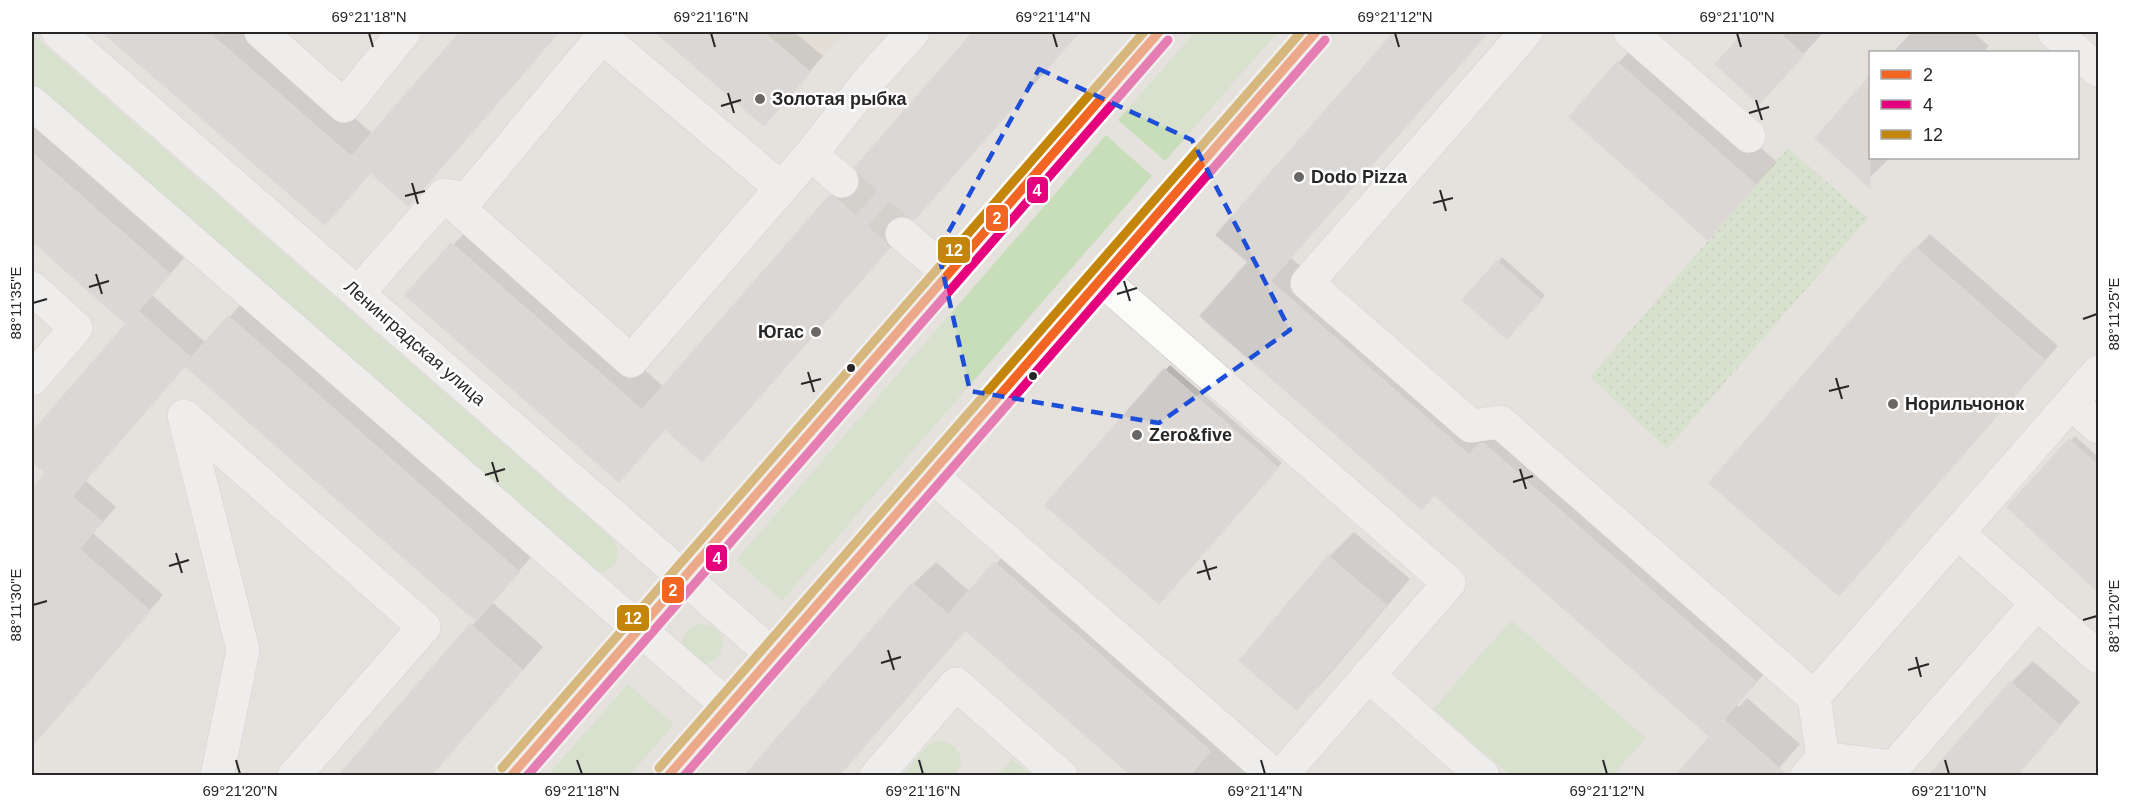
<svg xmlns="http://www.w3.org/2000/svg" width="2130" height="807" viewBox="0 0 2130 807" font-family="Arial,sans-serif">
  <defs>
    <pattern id="park-dots" width="8" height="8" patternUnits="userSpaceOnUse" patternTransform="scale(1.5)"><rect width="8" height="8" fill="#c8ddba"/><path d="M2 2h.1M6 6h.1" fill="none" stroke="#acbea0" stroke-width="1.8" stroke-linecap="round"/></pattern>
  </defs>
  <rect width="100%" height="100%" fill="#e5e2de"/>
  <path fill="#dfdacd" d="M655,32H844L764,126Z"/>
  <path fill="#c8ddba" d="M1195,32H1278L1165,161L1118,120Z
    M32,34L612,538C629,560 606,582 585,566L32,84Z
    M1106,135L1152,176L782,601L736,560Z
    M1511,620L1646,738L1613,775H1510L1433,709Z
    M699,624C727,624 731,655 705,665L681,647C682,635 687,628 699,624Z
    M628,684L674,724L630,775H548Z
    M941,741C954,743 961,751 961,764L955,775H902L929,744Z
    M1012,759L1031,775H997Z"/>
  <path fill="url(#park-dots)" d="M1788,148L1868,218L1667,449L1590,377Z"/>
  <path fill="#0003" d="M104,32H256L373,134L462,32H559L423,189L372,172L325,223Z
    M657,32H794L823,56L764,124Z
    M975,32H1080L936,195L914,218L906,214L911,224L724,438L702,460L666,429L618,480L408,295L475,221L664,387L831,196L854,174L861,177L857,167Z
    M1396,32H1489L1291,258L1492,433L1777,659L1737,705L1739,707L1747,698L1800,744L1772,776L1718,725L1435,494L1422,508L1250,262L1219,234Z
    M1747,32H1824L1764,97L1718,64Z
    M1912,32H1973L1989,46L1983,52H1893Z
    M1640,41L1777,162L1708,237L1618,63Z
    M1870,78V158H1890L1866,181L1818,138Z
    M32,125L184,258L152,295L206,343L243,302L532,556L492,602L543,647L431,776H340L477,620L186,365L85,480L116,507L93,533L163,595L32,746V491L47,473L32,459V434L128,324L32,239Z
    M1930,234L2058,346L1839,594L1916,248Z
    M1502,257L1545,295L1512,332L1498,262Z
    M1170,365L1282,463L1163,598L1047,504Z
    M2075,436L2098,457V590L2009,507Z
    M1354,532L1410,579L1322,683L1297,708L1241,661L1329,557Z
    M1017,541L1262,776H1135L967,629L839,776H746L913,584L936,562L970,592Z
    M2033,661L2080,702L2017,776H1930L2011,683Z"/>
  <path fill="#cdcac7" stroke="#d0ceca" stroke-width="1.5" d="M102,32H208L370,173L325,225Z
    M460,32H559L408,206L352,156Z
    M655,32H763L810,72L764,126Z
    M973,32H1079L914,220L905,216L895,217L888,221L884,231L885,241L889,248L702,462L665,429L619,482L405,295L451,243L642,410L830,195L839,199L849,198L856,194L860,184L859,174L855,167Z
    M1394,32H1488L1270,281L1469,455L1479,444L1483,443L1756,682L1709,736L1434,495L1422,510L1200,316L1248,262L1216,235Z
    M1745,32H1778L1804,55L1759,104L1715,64Z
    M1617,62L1756,185L1708,240L1569,117Z
    M1870,76V188L1815,138Z
    M32,153L170,274L138,311L191,358L228,316L519,572L476,621L185,366L72,496L102,522L79,549L150,611L32,746V489L45,473L32,461V432L126,324L32,241Z
    M1915,247L2045,361L1839,596L1709,483Z
    M1497,261L1541,300L1507,339L1462,300Z
    M1164,369L1278,468L1159,604L1045,505Z
    M2069,439L2098,466V592L2007,507Z
    M1328,556L1386,605L1297,710L1239,661Z
    M994,562L1210,751L1189,776H1132L965,630L838,776H744L912,583L953,619L948,615Z
    M470,624L522,670L430,776H338Z
    M2010,682L2059,725L2016,776H1928Z
    M1724,720L1788,776H1675Z"/>
  <g fill="none" stroke-linecap="round" stroke-linejoin="round">
    <path stroke="#bfbdb9" stroke-width="33" stroke-dasharray="33 16" stroke-linecap="butt" d="M842,181L902,234"/>
    <g stroke="#bfbebf" stroke-width="34">
      <path id="minor" d="M58,32L773,655
        M261,32L344,106L404,32
        M1526,32L1307,283L1471,426L1500,422L1814,697L1823,758L1807,776
        M1630,32L1749,136
        M2054,32L2098,70
        M32,103L728,706
        M811,154L842,181
        M444,195L631,361L811,154L871,78L913,32
        M444,195L467,199L602,37L781,188
        M902,234L948,273
        M1101,279L1449,583L1281,776
        M32,288L76,328L32,379
        M358,293L444,195
        M2071,403L2098,427
        M184,416L424,627L294,776
        M184,416L243,650L217,776
        M930,474L1275,776
        M1958,533L2098,657
        M1368,675L1483,776
        M1814,697L2098,372
        M1823,758L1894,767L2037,603
        M876,776L956,684L1061,776"/>
    </g>
    <g stroke="#c2c1c0" stroke-width="34">
      <path id="major" d="M511,776L1159,32
        M668,776L1316,32"/>
    </g>
    <use href="#minor" stroke="#fbfbfa" stroke-width="33"/>
    <use href="#major" stroke="#e3dfd4" stroke-width="33"/>
    <g stroke="#fff" stroke-width="14">
      <path id="bus-1" d="M511,776L1159,32
        M668,776L1316,32"/>
    </g>
    <g stroke="#fff" stroke-width="14">
      <path id="bus-2" d="M527,776L1168,40
        M684,776L1325,40"/>
    </g>
    <g stroke="#fff" stroke-width="14">
      <path id="bus-3" d="M502,768L1144,32
        M659,768L1301,32"/>
    </g>
    <use href="#bus-1" stroke="#f26522" stroke-width="9"/>
    <use href="#bus-2" stroke="#e5007d" stroke-width="9"/>
    <use href="#bus-3" stroke="#c3860a" stroke-width="9"/>
  </g>
  <path d="M0 0H2130V807H0ZM1039,69L1192,140L1290,330L1159,423L970,391L938,251Z" fill="#e5e2de" fill-opacity=".55" fill-rule="evenodd"/>
  <path fill="none" stroke="#1d4ed8" stroke-width="4.5" stroke-dasharray="12 8" stroke-linejoin="round" d="M1039,69L1192,140L1290,330L1159,423L970,391L938,251Z"/>
  <path fill="none" stroke="#272727" stroke-width="2" d="M369,33L373,47M711,33L715,47M1053,33L1057,47M1395,33L1399,47M1737,33L1741,47M728,93L734,113M1756,100L1762,120M721,106L741,100M1749,113L1769,107M412,183L418,204M1440,190L1446,211M405,196L425,191M1433,203L1453,198M96,274L102,294M1124,281L1130,301M89,287L109,281M1117,294L1137,288M33,303L47,299M2083,319L2097,314M808,372L814,392M1836,378L1842,399M801,384L821,379M1829,391L1849,386M492,462L498,482M1520,469L1526,489M485,475L505,469M1513,482L1533,476M176,553L182,573M1204,560L1210,580M169,566L189,560M1197,573L1217,567M33,605L47,601M2083,620L2097,616M888,650L894,670M1916,657L1921,677M881,663L901,657M1908,670L1929,664M236,760L240,774M577,760L582,774M919,760L923,774M1261,760L1265,774M1603,760L1607,774M1945,760L1949,774"/>
  <g fill="#6a6867" stroke="#fff" stroke-width="2">
    <circle cx="760" cy="99" r="6"/>
    <circle cx="1299" cy="177" r="6"/>
    <circle cx="816" cy="332" r="6"/>
    <circle cx="1893" cy="404" r="6"/>
    <circle cx="1137" cy="435" r="6"/>
  </g>
  <g fill="#272727" stroke="#fff" stroke-width="2">
    <circle cx="851" cy="368" r="5"/>
    <circle cx="1033" cy="376" r="5"/>
  </g>
  <g text-anchor="middle" dominant-baseline="central" stroke-width="5" stroke-linejoin="round" paint-order="stroke">
    <g font-size="18" font-weight="bold" fill="#272727" stroke="#fff" text-anchor="start">
      <text x="772" y="99">Золотая рыбка</text>
      <text x="1311" y="177">Dodo Pizza</text>
      <text x="804" y="332" text-anchor="end">Югас</text>
      <text x="1905" y="404">Норильчонок</text>
      <text x="1149" y="435">Zero&amp;five</text>
    </g>
    <g font-size="18" fill="#272727" stroke="#fff">
      <text transform="translate(415 343) rotate(41)">Ленинградская улица</text>
    </g>
  </g>
  <g stroke="#fff" stroke-width="2">
    <rect x="1026" y="176" width="23" height="28" rx="6" fill="#e5007d"/>
    <rect x="985" y="204" width="24" height="28" rx="6" fill="#f26522"/>
    <rect x="937" y="236" width="34" height="28" rx="6" fill="#c3860a"/>
    <rect x="705" y="544" width="23" height="28" rx="6" fill="#e5007d"/>
    <rect x="661" y="576" width="24" height="28" rx="6" fill="#f26522"/>
    <rect x="616" y="604" width="34" height="28" rx="6" fill="#c3860a"/>
  </g>
  <g font-size="16" text-anchor="middle" font-weight="bold" fill="#fff">
    <text x="1037" y="196">4</text>
    <text x="997" y="224">2</text>
    <text x="954" y="256">12</text>
    <text x="717" y="564">4</text>
    <text x="673" y="596">2</text>
    <text x="633" y="624">12</text>
  </g>
  <rect width="2130" height="807" fill="none" stroke="#ffffff" stroke-width="66"/>
  <rect x="1869" y="51" width="210" height="108" fill="#ffffff" stroke="#a9a9a9" stroke-width="1.5"/>
  <rect x="1881" y="70" width="30" height="9" fill="#f26522" stroke="#a9a9a9" stroke-width="1.5"/>
  <text x="1923" y="81" font-size="18" fill="#272727">2</text>
  <rect x="1881" y="100" width="30" height="9" fill="#e5007d" stroke="#a9a9a9" stroke-width="1.5"/>
  <text x="1923" y="111" font-size="18" fill="#272727">4</text>
  <rect x="1881" y="130" width="30" height="9" fill="#c3860a" stroke="#a9a9a9" stroke-width="1.5"/>
  <text x="1923" y="141" font-size="18" fill="#272727">12</text>
  <rect x="33" y="33" width="2064" height="741" fill="none" stroke="#272727" stroke-width="2"/>
  <g font-size="15" text-anchor="middle" fill="#272727">
    <text x="369" y="22">69°21'18"N</text>
    <text x="711" y="22">69°21'16"N</text>
    <text x="1053" y="22">69°21'14"N</text>
    <text x="1395" y="22">69°21'12"N</text>
    <text x="1737" y="22">69°21'10"N</text>
    <text transform="translate(16 303) rotate(-90)" y="5">88°11'35"E</text>
    <text transform="translate(2114 314) rotate(-90)" y="5">88°11'25"E</text>
    <text transform="translate(16 605) rotate(-90)" y="5">88°11'30"E</text>
    <text transform="translate(2114 616) rotate(-90)" y="5">88°11'20"E</text>
    <text x="240" y="796">69°21'20"N</text>
    <text x="582" y="796">69°21'18"N</text>
    <text x="923" y="796">69°21'16"N</text>
    <text x="1265" y="796">69°21'14"N</text>
    <text x="1607" y="796">69°21'12"N</text>
    <text x="1949" y="796">69°21'10"N</text>
  </g>
</svg>
